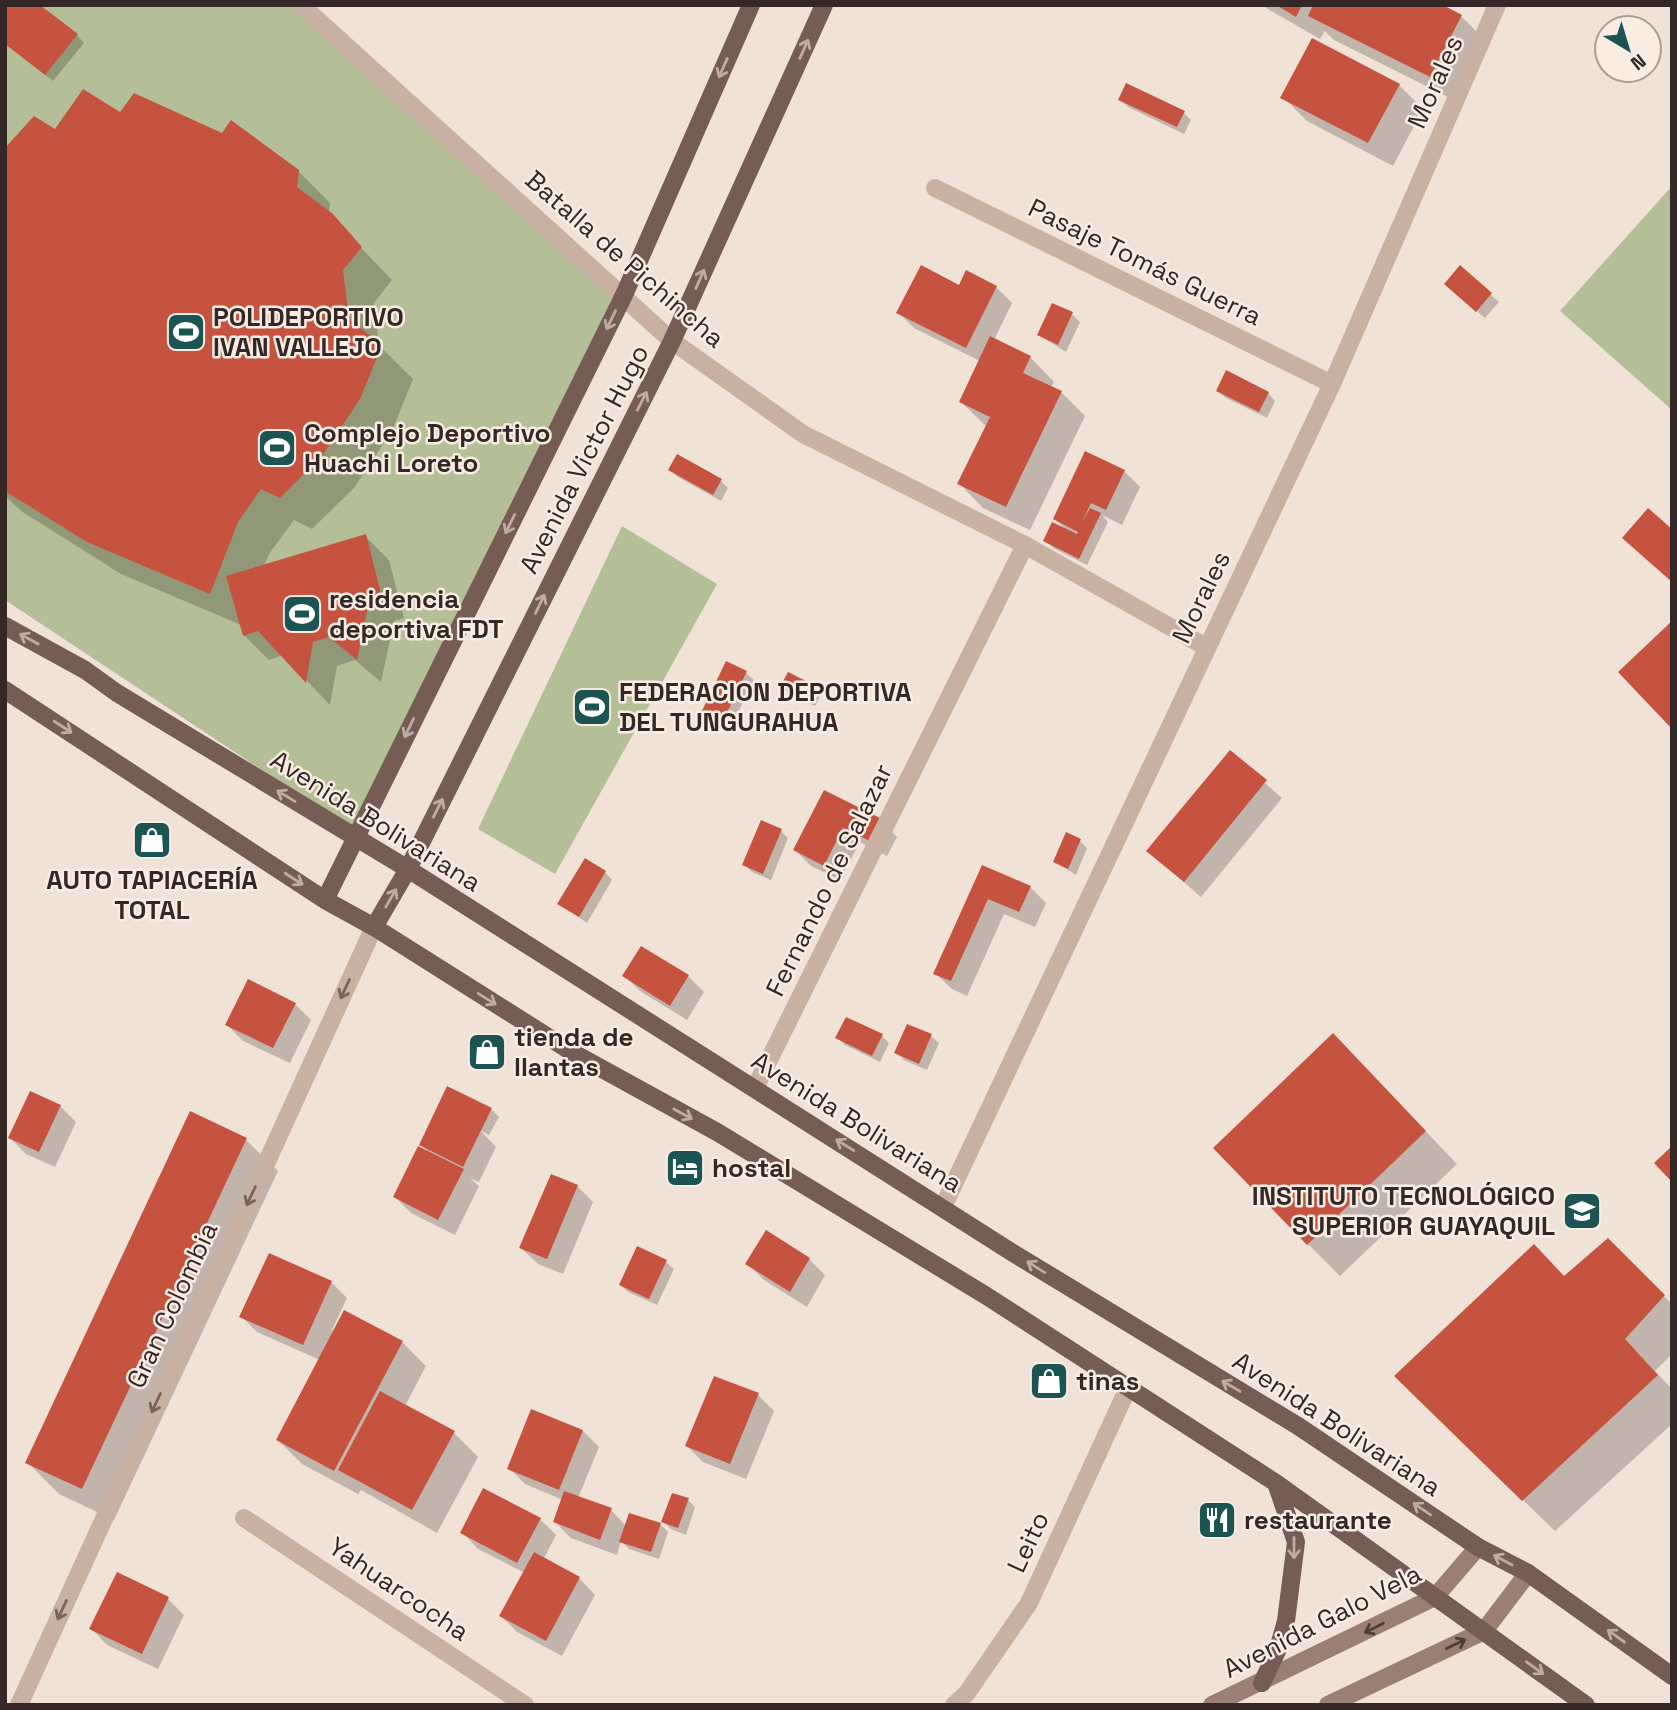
<svg xmlns="http://www.w3.org/2000/svg" width="1677" height="1710" viewBox="0 0 1677 1710" font-family="'Space Grotesk',sans-serif">
  <rect width="100%" height="100%" fill="#f0e2d7"/>
  <path fill="#b5bf97" d="M5,5H301L624,295L357,833L5,600Z
    M1672,186V410L1560,311Z
    M622,526L717,584L555,874L478,829Z"/>
  <path fill="#0003" d="M1261,5H1439L1461,16L1485,40L1454,100L1334,40L1325,31L1320,39Z
    M77,35L84,43L53,81L5,43Z
    M1399,85L1423,109L1393,166L1307,121L1283,97Z
    M1120,99L1184,113L1191,120L1184,134L1128,107Z
    M120,114L298,171L330,203L329,214L392,280L374,303L379,345L413,379L392,431L354,488L312,529L294,520L269,554L264,566L365,536L389,560L404,618L394,621L381,682L355,660L337,666L330,705L282,655L269,660L244,635L241,625L121,574L21,511L5,496V151L56,131Z
    M1460,268L1499,302L1485,318L1454,292Z
    M959,287H996L1012,303L994,340L1030,357L1054,382L1051,388L1061,392L1085,416L1030,530L983,508L959,483L987,427L961,402L980,361L914,328L898,312Z
    M1053,305L1072,314L1080,322L1066,352L1039,335Z
    M1218,391L1268,393L1275,401L1267,418L1226,398Z
    M670,470L721,481L728,488L721,501L678,477Z
    M1124,471L1140,487L1122,525L1102,515L1108,522L1087,565L1053,548L1045,540L1066,530L1055,519Z
    M746,673L754,680L728,733L708,724L701,717Z
    M813,686L821,694L815,706L790,695L782,687Z
    M1230,752L1282,798L1201,897L1148,851Z
    M825,792L881,821L897,837L887,856L860,842L840,880L811,866L795,850Z
    M781,831L788,838L771,880L752,872L744,864Z
    M1080,841L1087,848L1076,875L1055,862Z
    M983,867L1030,887L1046,903L1035,927L1004,914L967,996L952,989L935,973Z
    M605,872L612,880L587,923L560,904Z
    M624,975L688,976L704,992L687,1020L640,991Z
    M295,1004L311,1020L290,1063L243,1041L227,1025Z
    M882,1036L889,1043L880,1062L845,1045L838,1038Z
    M931,1036L939,1043L927,1070L904,1060L896,1052Z
    M1364,1067L1457,1164L1340,1276L1308,1244Z
    M60,1106L76,1122L55,1167L26,1154L10,1138Z
    M491,1109L499,1117L489,1135L481,1131L496,1147L479,1182L470,1178L479,1186L455,1235L411,1213L395,1197L430,1154L422,1145Z
    M246,1140L278,1171L114,1520L59,1494L27,1462Z
    M577,1186L593,1202L563,1274L538,1264L521,1248Z
    M767,1233L809,1259L825,1275L807,1307L764,1280L748,1264Z
    M1608,1241L1672,1304V1354L1655,1371L1672,1389V1424L1555,1531L1428,1408L1564,1277Z
    M637,1248L666,1262L674,1269L657,1305L628,1292L621,1285Z
    M331,1282L347,1298L332,1330L402,1342L426,1366L405,1406L454,1433L478,1457L437,1533L361,1490L358,1494L302,1464L278,1440L320,1360L257,1332L241,1316Z
    M758,1395L774,1411L746,1479L703,1462L687,1446Z
    M532,1411L583,1431L599,1447L578,1498L611,1510L626,1526L660,1524L668,1532L659,1559L629,1549L621,1541L617,1555L571,1538L555,1522L563,1500L525,1484L509,1468Z
    M688,1500L695,1507L686,1535L671,1529L663,1521Z
    M540,1519L556,1535L543,1560L579,1578L595,1595L562,1656L517,1632L501,1616L525,1573L478,1549L462,1532Z
    M118,1574L168,1599L184,1615L158,1669L107,1645L91,1628Z"/>
  <path fill="#c6533f" d="M5,5H40L78,34L45,75L5,44Z
    M1276,5H1302L1296,17Z
    M1313,5H1443L1462,15L1430,77L1308,16Z
    M1312,38L1400,84L1368,143L1280,98Z
    M1126,83L1185,111L1177,127L1118,100Z
    M83,89L120,112L134,93L222,133L231,120L299,170L297,187L333,214L362,247L343,270L349,319L382,345L360,399L322,456L280,498L261,489L238,522L210,594L87,542L5,491V148L34,116L55,129Z
    M921,265L959,285L966,270L997,286L966,348L896,313Z
    M1460,265L1492,293L1476,312L1444,284Z
    M1052,303L1073,312L1058,345L1037,335Z
    M990,336L1031,356L1023,373L1062,391L1006,507L957,484L990,417L959,402Z
    M1226,370L1269,392L1259,412L1216,391Z
    M1085,451L1125,470L1106,510L1091,503L1082,522L1090,508L1101,513L1079,559L1043,541L1052,522L1077,534L1078,532L1053,519Z
    M677,454L722,479L713,495L668,470Z
    M1648,508L1672,529V582L1622,538Z
    M366,534L381,594L370,597L357,660L329,637L313,642L306,683L258,631L243,636L226,576Z
    M1672,621V729L1618,672Z
    M726,661L747,671L720,727L699,717Z
    M788,672L814,685L807,700L780,687Z
    M1230,750L1267,780L1184,882L1146,851Z
    M824,790L882,819L870,841L843,828L824,866L793,850Z
    M761,820L782,829L763,874L742,865Z
    M1066,832L1081,839L1068,869L1053,862Z
    M585,858L606,871L579,917L557,904Z
    M982,865L1031,886L1019,912L988,899L951,981L933,974Z
    M641,946L689,975L670,1006L622,976Z
    M248,979L296,1003L273,1048L225,1025Z
    M846,1017L883,1034L872,1056L835,1038Z
    M907,1024L932,1034L919,1064L894,1053Z
    M1333,1033L1426,1131L1307,1245L1213,1148Z
    M447,1086L492,1108L463,1167L419,1145Z
    M30,1091L61,1105L39,1152L8,1138Z
    M190,1111L247,1138L82,1489L25,1463Z
    M418,1146L464,1169L438,1220L393,1197Z
    M1672,1146V1182L1654,1163Z
    M551,1174L578,1185L547,1259L519,1248Z
    M766,1230L810,1258L790,1292L745,1264Z
    M1608,1238L1665,1295L1625,1339L1658,1375L1522,1501L1394,1376L1534,1244L1564,1276Z
    M637,1246L667,1260L649,1299L619,1285Z
    M269,1253L332,1281L303,1345L239,1317Z
    M344,1310L403,1341L334,1471L276,1440Z
    M714,1376L759,1393L730,1464L685,1446Z
    M380,1391L455,1431L412,1510L338,1470Z
    M531,1409L583,1430L559,1490L507,1469Z
    M483,1488L541,1518L517,1563L460,1533Z
    M564,1491L612,1508L600,1540L553,1522Z
    M672,1493L689,1498L678,1528L661,1522Z
    M629,1513L661,1523L651,1552L619,1542Z
    M534,1552L580,1577L546,1641L499,1616Z
    M117,1572L169,1597L142,1654L89,1629Z"/>
  <g fill="none" stroke-linecap="round" stroke-linejoin="round">
    <path stroke="#c8b0a3" stroke-width="18" d="M755,1088L1025,545"/>
    <path stroke="#c8b0a3" stroke-width="18" d="M301,5L672,341L803,434L1025,545L1206,647
      M935,188L1332,384
      M943,1207L1332,384L1497,5
      M244,1518L525,1705
      M19,1705L374,927
      M954,1705L967,1693L1029,1603L1128,1388"/>
    <path stroke="#9b7f75" stroke-width="18" d="M1212,1705L1435,1597L1478,1547
      M1328,1705L1484,1631L1528,1573"/>
    <path stroke="#755d56" stroke-width="18" d="M5,626L85,670L117,693L408,869L1013,1253L1298,1426L1478,1547L1528,1573L1672,1676
      M5,690L325,900L374,927L575,1054L717,1132L985,1295L1276,1483L1586,1705
      M325,900L624,295L751,5
      M374,927L408,869L672,341L824,5
      M1262,1683L1278,1649L1286,1621L1296,1542L1276,1483"/>
  </g>
  <defs><path id="oneway-shaft" d="M-6 0H5M1.5-3L5.5 0L1.5 3" fill="none" stroke-width="1.6" stroke-linecap="round" stroke-linejoin="round" transform="scale(1.75)"/></defs>
  <g stroke="#beaca3">
    <use href="#oneway-shaft" transform="translate(804 49) rotate(-66)"/>
    <use href="#oneway-shaft" transform="translate(723 68) rotate(114)"/>
    <use href="#oneway-shaft" transform="translate(700 279) rotate(-66)"/>
    <use href="#oneway-shaft" transform="translate(611 320) rotate(116)"/>
    <use href="#oneway-shaft" transform="translate(642 401) rotate(-63)"/>
    <use href="#oneway-shaft" transform="translate(510 524) rotate(116)"/>
    <use href="#oneway-shaft" transform="translate(540 604) rotate(-64)"/>
    <use href="#oneway-shaft" transform="translate(29 639) rotate(-151)"/>
    <use href="#oneway-shaft" transform="translate(63 727) rotate(33)"/>
    <use href="#oneway-shaft" transform="translate(409 728) rotate(116)"/>
    <use href="#oneway-shaft" transform="translate(286 796) rotate(-149)"/>
    <use href="#oneway-shaft" transform="translate(438 808) rotate(-63)"/>
    <use href="#oneway-shaft" transform="translate(294 879) rotate(33)"/>
    <use href="#oneway-shaft" transform="translate(391 898) rotate(-60)"/>
    <use href="#oneway-shaft" transform="translate(487 999) rotate(32)"/>
    <use href="#oneway-shaft" transform="translate(683 1114) rotate(29)"/>
    <use href="#oneway-shaft" transform="translate(845 1145) rotate(-148)"/>
    <use href="#oneway-shaft" transform="translate(1036 1267) rotate(-148)"/>
    <use href="#oneway-shaft" transform="translate(1231 1386) rotate(-149)"/>
    <use href="#oneway-shaft" transform="translate(1422 1509) rotate(-146)"/>
    <use href="#oneway-shaft" transform="translate(1294 1548) rotate(90)"/>
    <use href="#oneway-shaft" transform="translate(1503 1560) rotate(-152)"/>
    <use href="#oneway-shaft" transform="translate(1616 1636) rotate(-144)"/>
    <use href="#oneway-shaft" transform="translate(1535 1668) rotate(36)"/>
  </g>
  <g stroke="#76655e">
    <use href="#oneway-shaft" transform="translate(345 989) rotate(115)"/>
    <use href="#oneway-shaft" transform="translate(251 1196) rotate(115)"/>
    <use href="#oneway-shaft" transform="translate(156 1403) rotate(115)"/>
    <use href="#oneway-shaft" transform="translate(62 1610) rotate(115)"/>
  </g>
  <g stroke="#4d3e39">
    <use href="#oneway-shaft" transform="translate(1374 1628) rotate(153)"/>
    <use href="#oneway-shaft" transform="translate(1456 1644) rotate(-25)"/>
  </g>
  <defs>
    <g id="stadium-square" transform="scale(2.0125)"><rect x="-9" y="-9" width="18" height="18" rx="4" fill="#1b5452" stroke="#f9ece2"/><path d="M0-5a6.5 5 0 1 0 0 10a6.5 5 0 1 0 0-10ZM-3.5-1.8h7v3.6h-7Z" fill="#fff"/></g>
    <g id="shop-square" transform="scale(2.0125)"><rect x="-9" y="-9" width="18" height="18" rx="4" fill="#1b5452" stroke="#f9ece2"/><path d="M-5-2.5h2.3a2.7 3.5 0 0 1 5.4 0H5L5.5 6h-11ZM-1.5-2.5h3a1.5 2.3 0 0 0-3 0Z" fill="#fff"/></g>
    <g id="hotel-square" transform="scale(2.0125)"><rect x="-9" y="-9" width="18" height="18" rx="4" fill="#1b5452" stroke="#f9ece2"/><path d="M-6-4.5h1.5V1H6V5H4.5V3h-9V5H-6ZM-4 0a1.8 1.8 0 1 1 3.6 0ZM.5 0V-2.5h3Q6-2.5 6 0Z" fill="#fff"/></g>
    <g id="university-square" transform="scale(2.0125)"><rect x="-9" y="-9" width="18" height="18" rx="4" fill="#1b5452" stroke="#f9ece2"/><path d="M0-5L7-2L0 1L-7-2ZM-4 1L0 2.5L4 1V4Q0 6-4 4Z" fill="#fff"/></g>
    <g id="restaurant-square" transform="scale(2.0125)"><rect x="-9" y="-9" width="18" height="18" rx="4" fill="#1b5452" stroke="#f9ece2"/><path d="M-5-6h1v4h1v-4h1v4h1v-4h1v5L-1.5 .5V6h-2V.5L-5-1ZM5-6V6H3V1.5H1.5Q1.5-4 5-6Z" fill="#fff"/></g>
  </defs>
  <g fill-rule="evenodd">
    <use href="#stadium-square" x="186" y="332"/>
    <use href="#stadium-square" x="277" y="448"/>
    <use href="#stadium-square" x="302" y="614"/>
    <use href="#stadium-square" x="592" y="707"/>
    <use href="#shop-square" x="152" y="840"/>
    <use href="#shop-square" x="487" y="1052"/>
    <use href="#hotel-square" x="685" y="1168"/>
    <use href="#university-square" x="1582" y="1211"/>
    <use href="#shop-square" x="1049" y="1381"/>
    <use href="#restaurant-square" x="1217" y="1520"/>
  </g>
  <g text-anchor="middle" dominant-baseline="central" stroke-width="5" stroke-linejoin="round" paint-order="stroke">
    <g font-size="26" fill="#332825" stroke="#f9ece2">
      <text transform="translate(1435 82) rotate(-66)">Morales</text>
      <text transform="translate(625 259) rotate(41)">Batalla de Pichincha</text>
      <text transform="translate(1145 262) rotate(26)">Pasaje Tomás Guerra</text>
      <text transform="translate(584 459) rotate(-63)">Avenida Victor Hugo</text>
      <text transform="translate(1201 597) rotate(-64)">Morales</text>
      <text transform="translate(376 821) rotate(32)">Avenida Bolivariana</text>
      <text transform="translate(829 880) rotate(-64)">Fernando de Salazar</text>
      <text transform="translate(857 1122) rotate(32)">Avenida Bolivariana</text>
      <text transform="translate(172 1305) rotate(-65)">Gran Colombia</text>
      <text transform="translate(1337 1424) rotate(33)">Avenida Bolivariana</text>
      <text transform="translate(1028 1542) rotate(-65)">Leito</text>
      <text transform="translate(399 1589) rotate(34)">Yahuarcocha</text>
      <text transform="translate(1322 1621) rotate(-27)">Avenida Galo Vela</text>
    </g>
    <g font-size="26" font-weight="bold" fill="#332825" stroke="#f9ece2" text-anchor="start">
      <text x="213" y="317">POLIDEPORTIVO<tspan x="213" dy="30">IVAN VALLEJO</tspan></text>
      <text x="304" y="433">Complejo Deportivo<tspan x="304" dy="30">Huachi Loreto</tspan></text>
      <text x="329" y="599">residencia<tspan x="329" dy="30">deportiva FDT</tspan></text>
      <text x="619" y="692">FEDERACION DEPORTIVA<tspan x="619" dy="30">DEL TUNGURAHUA</tspan></text>
      <text x="152" y="880" text-anchor="middle">AUTO TAPIACERÍA<tspan x="152" dy="30">TOTAL</tspan></text>
      <text x="514" y="1037">tienda de<tspan x="514" dy="30">llantas</tspan></text>
      <text x="712" y="1168">hostal</text>
      <text x="1555" y="1196" text-anchor="end">INSTITUTO TECNOLÓGICO<tspan x="1555" dy="30">SUPERIOR GUAYAQUIL</tspan></text>
      <text x="1076" y="1381">tinas</text>
      <text x="1244" y="1520">restaurante</text>
    </g>
  </g>
  <rect width="1677" height="1710" fill="none" stroke="#332825" stroke-width="14"/>
  <g transform="translate(1628 49) rotate(142)"><circle r="33" fill="#f9ece2" stroke="#aa9e96" stroke-width="2"/>
  <path d="M0-5L12 26L0 18L-12 26Z" fill="#1b5452"/>
  <text y="-10" font-size="19" font-weight="bold" text-anchor="middle" fill="#332825">N</text>
  </g>
</svg>
